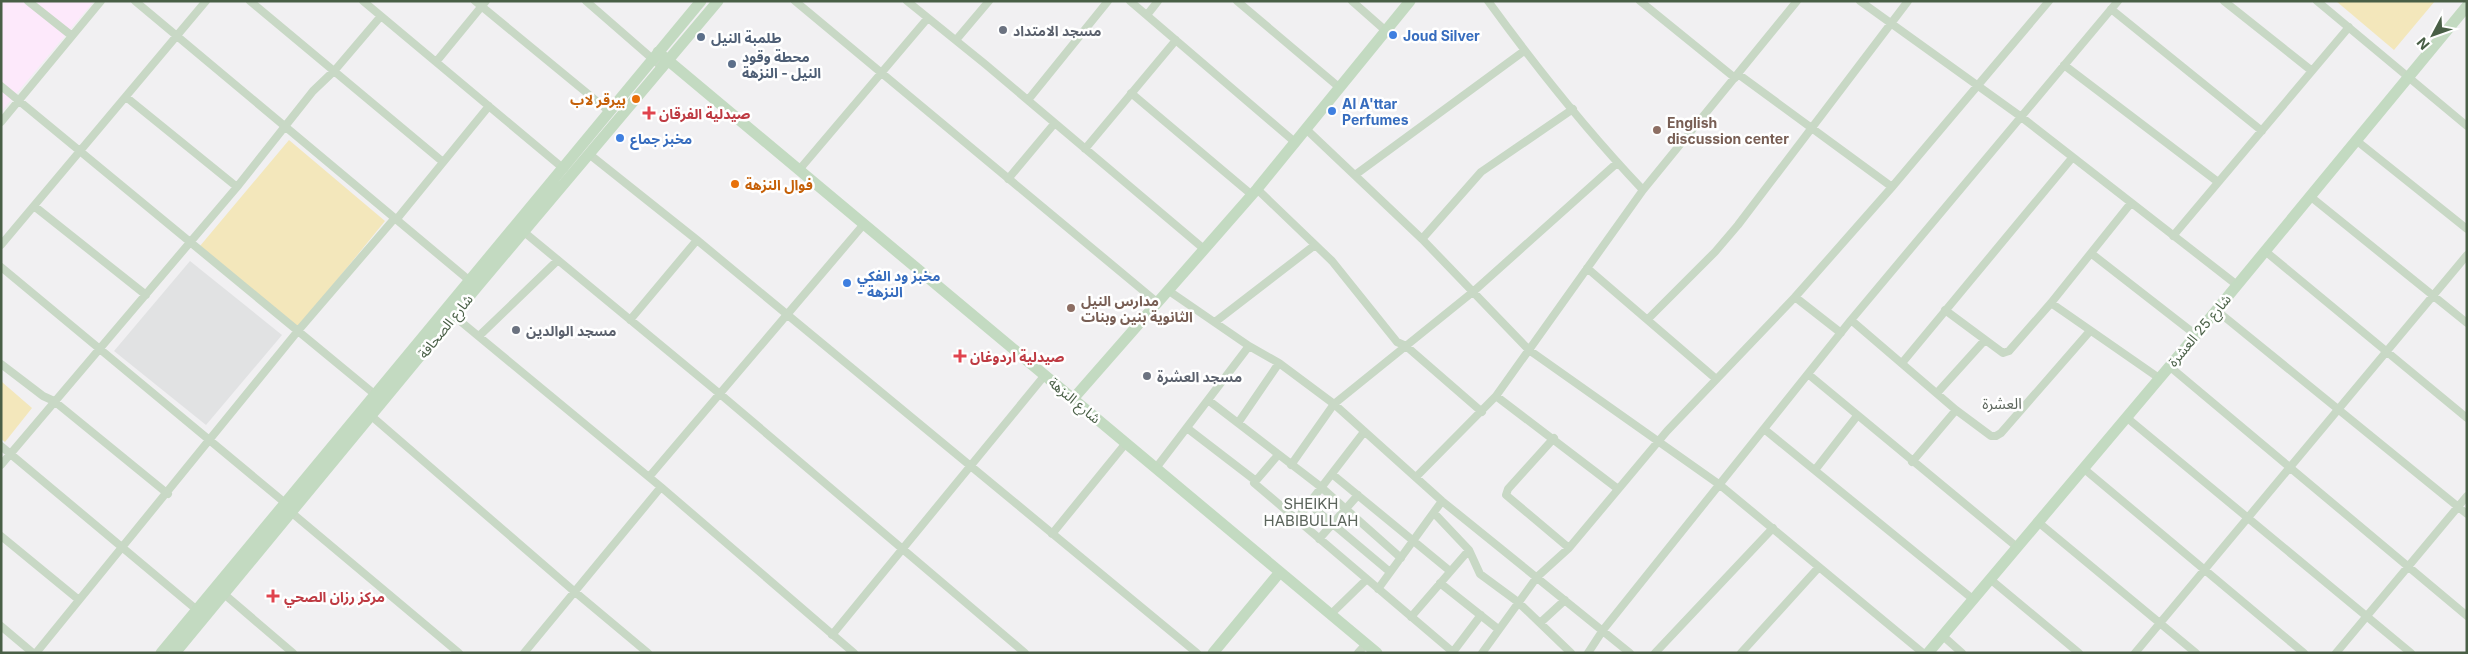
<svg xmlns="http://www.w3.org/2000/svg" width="2468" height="654" viewBox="0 0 2468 654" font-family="Inter,'Noto Sans Arabic',sans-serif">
  <rect width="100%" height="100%" fill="#f1f0f2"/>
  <path fill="#fde9fb" d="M1,1H94L1,112Z"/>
  <path fill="#e1e2e3" d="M190,261L282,335L206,425L114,351Z"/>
  <path fill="#f3e7bb" d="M2336,1H2435L2394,50Z
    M289,140L385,221L298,328L200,246Z
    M2,382L32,408L5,442L1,439Z"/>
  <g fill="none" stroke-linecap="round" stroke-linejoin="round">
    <path stroke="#c8d8c5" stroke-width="8" d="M28,1L72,36
      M135,1L470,281
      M250,1L443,162
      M363,1L564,169
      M475,1L610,112
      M586,1L663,68
      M795,1L1158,303
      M907,1L985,64L1204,249
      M1130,1L1296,143
      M1237,1L1340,88
      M1352,1L1386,31
      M1488,1C1536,67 1587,131 1643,190
      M1640,1L1735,78
      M1860,1L2020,116L2237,285
      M2224,1L2312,71
      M2317,1L2467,126
      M2111,9L2262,131
      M1147,15L1158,1
      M956,40L989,1
      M436,62L486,1
      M2064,65L2218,182
      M1738,74L1892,187
      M1,86L378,397
      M1131,93L1252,195
      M126,97L237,187
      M1028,100L1108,1
      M1,122L101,1
      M1307,130L1422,239L1529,350L1720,485L1923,653
      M2357,141L2467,229
      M1085,149L1176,40
      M589,154L697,240L1197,653
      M799,170L927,19
      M1355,175L1524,51
      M1008,179L1054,124
      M1257,189L1332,261L1397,342L1406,346L1482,412
      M2311,197L2467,323
      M34,206L146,295
      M396,220L489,106
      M524,232L720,394L1025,653
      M2173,236L2349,27
      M1422,239L1481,172L1573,109
      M1,245L206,1
      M2265,251L2467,418
      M2092,254L2196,335
      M1,267L284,502
      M1587,268L1715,378
      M1169,291L1249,346L1279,363L1334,404L1442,501L1630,653
      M1795,297L1841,333
      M2051,303L2159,378
      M1945,310L2003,353L2009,351L2051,303L2131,203
      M2216,310L2467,514
      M454,316L661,487L854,653
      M1648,319L1715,252L1738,225L1908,1
      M630,320L697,240
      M1851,320L1956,410L1991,436H1996L2001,433L2090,331
      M1215,322L1315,245
      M479,336L558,260
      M1902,363L2072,158
      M1,364L43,396L54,401L168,494
      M2169,366L2467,616
      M1808,374L2017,547
      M1937,393L1984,341
      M1496,396L1618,489
      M1208,400L1321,487L1401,558
      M369,414L575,592L648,653
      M2126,417L2411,653
      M1238,423L1279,363
      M1187,428L1256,481
      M1764,429L1974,600
      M1554,438L1508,489L1506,495L1569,548
      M1,446L197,610
      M1278,455L1254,483L1454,653
      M1912,462L1956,410
      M1,465L237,187L313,91L335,70L381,16
      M1291,465L1334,404L1474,291L1617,163
      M1156,468L1249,346
      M2083,468L2304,653
      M1815,470L1857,416
      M1332,474L1450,571
      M649,477L864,224
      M1416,477L1496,396L1643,190L1797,1
      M1309,504L1390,572
      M292,513L459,653
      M1434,513L1469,550L1480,574L1518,602L1571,653
      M1297,519L1364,432
      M2038,522L2196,653
      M1052,534L1126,443
      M1,536L79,600
      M1319,539L1358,495
      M1990,579L2079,653
      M1440,583L1498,629
      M1378,589L1442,501
      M224,594L293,653
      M1331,614L1367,579
      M1411,617L1469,550
      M1540,623L1565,600
      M1,626L33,653
      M832,635L1045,375
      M1943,636L1962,653
      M1453,652L1481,615
      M36,653L297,332L394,219
      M524,653L661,487
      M1358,653L1366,644
      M1482,653L1537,577L1569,548L1667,431L1795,297L1892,187L2049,1
      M1588,653L1603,630L1851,320L2118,1
      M1655,653L1773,528
      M1741,653L1819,567
      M2135,653L2467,255
      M2336,653L2467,496"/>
    <path stroke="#c3dac1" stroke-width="11" d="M658,52L1377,653
      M1073,399L1257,189L1410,1
      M161,653L701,1
      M175,653L477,287L718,1
      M1213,653L1280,572
      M1928,653L2196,335L2467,6"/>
  </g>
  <g fill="#6b7280" stroke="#fff" stroke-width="2">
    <circle cx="1003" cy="30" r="5"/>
    <circle cx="516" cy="330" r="5"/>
    <circle cx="1147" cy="376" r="5"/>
  </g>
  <g fill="#3f7fe0" stroke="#fff" stroke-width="2">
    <circle cx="1393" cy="35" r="5"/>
    <circle cx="1332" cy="111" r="5"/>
    <circle cx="620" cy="138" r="5"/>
    <circle cx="847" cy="283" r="5"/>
  </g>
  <g fill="#5c6f8a" stroke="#fff" stroke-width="2">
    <circle cx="701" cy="37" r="5"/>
    <circle cx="732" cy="64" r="5"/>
  </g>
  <g fill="#e8710a" stroke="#fff" stroke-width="2">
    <circle cx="636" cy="99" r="5"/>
    <circle cx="735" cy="184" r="5"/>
  </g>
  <g fill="#e0444e" stroke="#fff" stroke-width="2">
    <path d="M646.5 105.5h5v5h5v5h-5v5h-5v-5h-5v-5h5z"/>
    <path d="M957.5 348.5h5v5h5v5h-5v5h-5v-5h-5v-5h5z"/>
    <path d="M270.5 588.5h5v5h5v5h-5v5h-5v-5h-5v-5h5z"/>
  </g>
  <g fill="#8d6e63" stroke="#fff" stroke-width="2">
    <circle cx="1657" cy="130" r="5"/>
    <circle cx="1071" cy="308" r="5"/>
  </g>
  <g text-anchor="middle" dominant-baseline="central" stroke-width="5" stroke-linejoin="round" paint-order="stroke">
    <g font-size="14" font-weight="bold" fill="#5b616d" stroke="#fff" text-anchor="start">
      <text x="1013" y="30">مسجد الامتداد</text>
      <text x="526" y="330">مسجد الوالدين</text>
      <text x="1157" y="376">مسجد العشرة</text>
    </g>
    <g font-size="14" font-weight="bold" fill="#366cbe" stroke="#fff" text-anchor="start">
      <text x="1403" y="35">Joud Silver</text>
      <text x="1342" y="103">Al A'ttar<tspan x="1342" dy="16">Perfumes</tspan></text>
      <text x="630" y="138">مخبز جماع</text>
      <text x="857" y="275">مخبز ود الفكي<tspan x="857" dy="16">- النزهة</tspan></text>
    </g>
    <g font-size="14" font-weight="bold" fill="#4e5e75" stroke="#fff" text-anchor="start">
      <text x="711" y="37">طلمبة النيل</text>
      <text x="742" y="56">محطة وقود<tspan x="742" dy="16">النيل - النزهة</tspan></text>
    </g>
    <g font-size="14" font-weight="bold" fill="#c56008" stroke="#fff" text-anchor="end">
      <text x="626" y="99">بيرقر لاب</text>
      <text x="745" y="184" text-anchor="start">فوال النزهة</text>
    </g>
    <g font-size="14" font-weight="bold" fill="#be3a42" stroke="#fff" text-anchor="start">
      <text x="659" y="113">صيدلية الفرقان</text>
      <text x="970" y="356">صيدلية اردوغان</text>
      <text x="284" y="596">مركز رزان الصحي</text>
    </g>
    <g font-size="14" font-weight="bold" fill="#785e54" stroke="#fff" text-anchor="start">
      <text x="1667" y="122">English<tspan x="1667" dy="16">discussion center</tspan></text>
      <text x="1081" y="300">مدارس النيل<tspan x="1081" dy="16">الثانوية بنين وبنات</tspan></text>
    </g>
    <g font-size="14" fill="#495f46" stroke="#fff">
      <text transform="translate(445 326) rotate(-51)">شارع الصحافة</text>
      <text transform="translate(2199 330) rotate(-50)">شارع 25 العشرة</text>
      <text transform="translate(1075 400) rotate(40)">شارع النزهة</text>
    </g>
    <g font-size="15" fill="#5c655c" stroke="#fff">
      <text x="2002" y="403">العشرة</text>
      <text x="1311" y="503">SHEIKH<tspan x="1311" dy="17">HABIBULLAH</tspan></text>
    </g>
  </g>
  <rect width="2468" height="654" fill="none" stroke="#495f46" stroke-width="5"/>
  <g transform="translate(2433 35) rotate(229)" stroke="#ffffff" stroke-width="4" paint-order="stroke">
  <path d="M0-4L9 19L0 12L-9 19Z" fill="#495f46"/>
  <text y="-8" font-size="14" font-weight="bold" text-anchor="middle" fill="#495f46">N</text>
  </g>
</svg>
